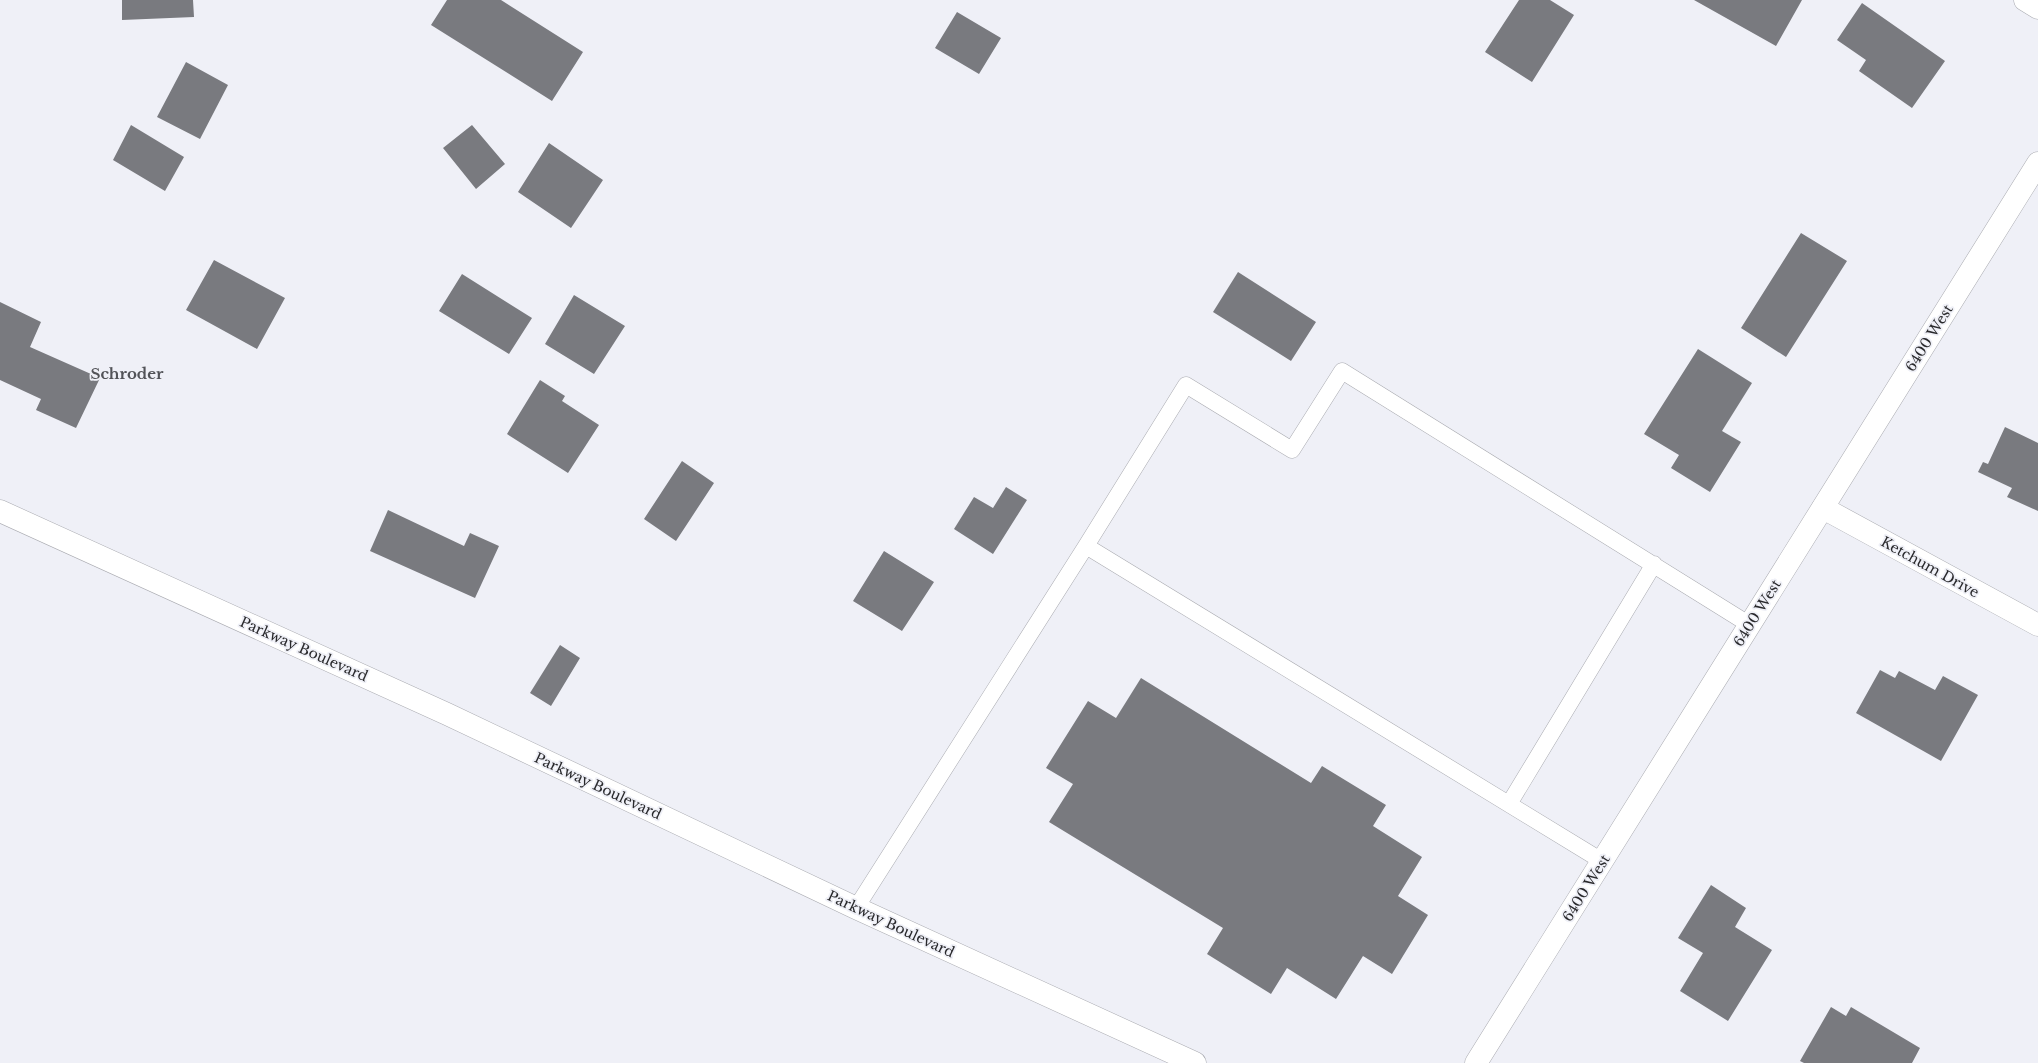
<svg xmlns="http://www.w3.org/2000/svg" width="2038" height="1063" viewBox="0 0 2038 1063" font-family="'Libre Baskerville',serif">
  <rect width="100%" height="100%" fill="#eff0f7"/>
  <path fill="#797a7f" d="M122,0H193L194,17L122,20Z
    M447,0H501L583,52L552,101L431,25Z
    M1519,0H1550L1574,15L1532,82L1485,52Z
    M1694,0H1802L1776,46Z
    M1862,3L1945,61L1912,108L1859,71L1866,60L1837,40Z
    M957,12L1001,38L979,74L935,48Z
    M186,62L228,85L200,139L157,117Z
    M131,125L184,157L165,191L113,160Z
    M472,125L505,164L476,189L443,148Z
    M549,143L603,180L571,228L518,192Z
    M1801,233L1847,261L1786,357L1741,328Z
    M214,260L285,298L257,349L186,310Z
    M1238,272L1316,322L1291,361L1213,312Z
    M462,274L532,318L509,354L439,311Z
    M574,295L625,326L594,374L545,344Z
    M0,302L41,322L30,347L100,378L76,428L36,410L41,399L0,380Z
    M1698,349L1752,383L1722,431L1741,442L1710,492L1671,468L1679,455L1644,434Z
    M540,380L565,396L562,401L599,425L568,473L507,434Z
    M2005,427L2038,443V511L2007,497L2012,488L1978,472L1983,462L1988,464Z
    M682,461L714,483L676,541L644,519Z
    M1006,487L1027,500L993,554L954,529L974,497L993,508Z
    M388,510L464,546L470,533L499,546L475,598L370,551Z
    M884,551L934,582L902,631L853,601Z
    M560,645L580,658L551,706L530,693Z
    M1880,670L1895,678L1899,671L1935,690L1943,676L1978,695L1941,761L1856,713Z
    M1141,678L1311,783L1322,766L1386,805L1373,826L1422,857L1398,896L1428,915L1392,974L1363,956L1336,999L1287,968L1271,994L1207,954L1223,928L1049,822L1073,784L1046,768L1088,701L1116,718Z
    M1711,885L1746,908L1735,927L1772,950L1728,1021L1680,991L1703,953L1678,938Z
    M1831,1007L1846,1016L1851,1007L1920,1048L1912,1063H1804L1800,1061Z"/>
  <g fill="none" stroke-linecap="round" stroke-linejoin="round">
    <g stroke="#aaabb1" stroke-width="17">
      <path id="service" d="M1086,546L1602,861
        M1509,804L1654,564
        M856,908L1086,546L1186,385L1292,450L1342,371L1750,625"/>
    </g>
    <g stroke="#aaabb1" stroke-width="23">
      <path id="minor" d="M2025,0L2038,8
        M1823,508L2038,625"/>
    </g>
    <g stroke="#aaabb1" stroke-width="23">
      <path id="tertiary" d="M0,511L447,714L856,908L1195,1063
        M1476,1063L2038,163"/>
    </g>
    <use href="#service" stroke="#fff" stroke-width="16"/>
    <use href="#minor" stroke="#fff" stroke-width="22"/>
    <use href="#tertiary" stroke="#fff" stroke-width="22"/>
  </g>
  <g text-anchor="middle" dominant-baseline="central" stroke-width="3.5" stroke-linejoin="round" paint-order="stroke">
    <g font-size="14" fill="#29292c" stroke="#eff0f7">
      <text transform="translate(1929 338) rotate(-58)">6400 West</text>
      <text transform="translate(1930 567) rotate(29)">Ketchum Drive</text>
      <text transform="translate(1757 613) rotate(-58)">6400 West</text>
      <text transform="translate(304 649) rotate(24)">Parkway Boulevard</text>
      <text transform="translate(598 786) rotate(25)">Parkway Boulevard</text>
      <text transform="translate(1586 888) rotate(-58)">6400 West</text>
      <text transform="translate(891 924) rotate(25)">Parkway Boulevard</text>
    </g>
    <g font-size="15" font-weight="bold" fill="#525358" stroke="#eff0f7">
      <text x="127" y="373">Schroder</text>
    </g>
  </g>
</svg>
